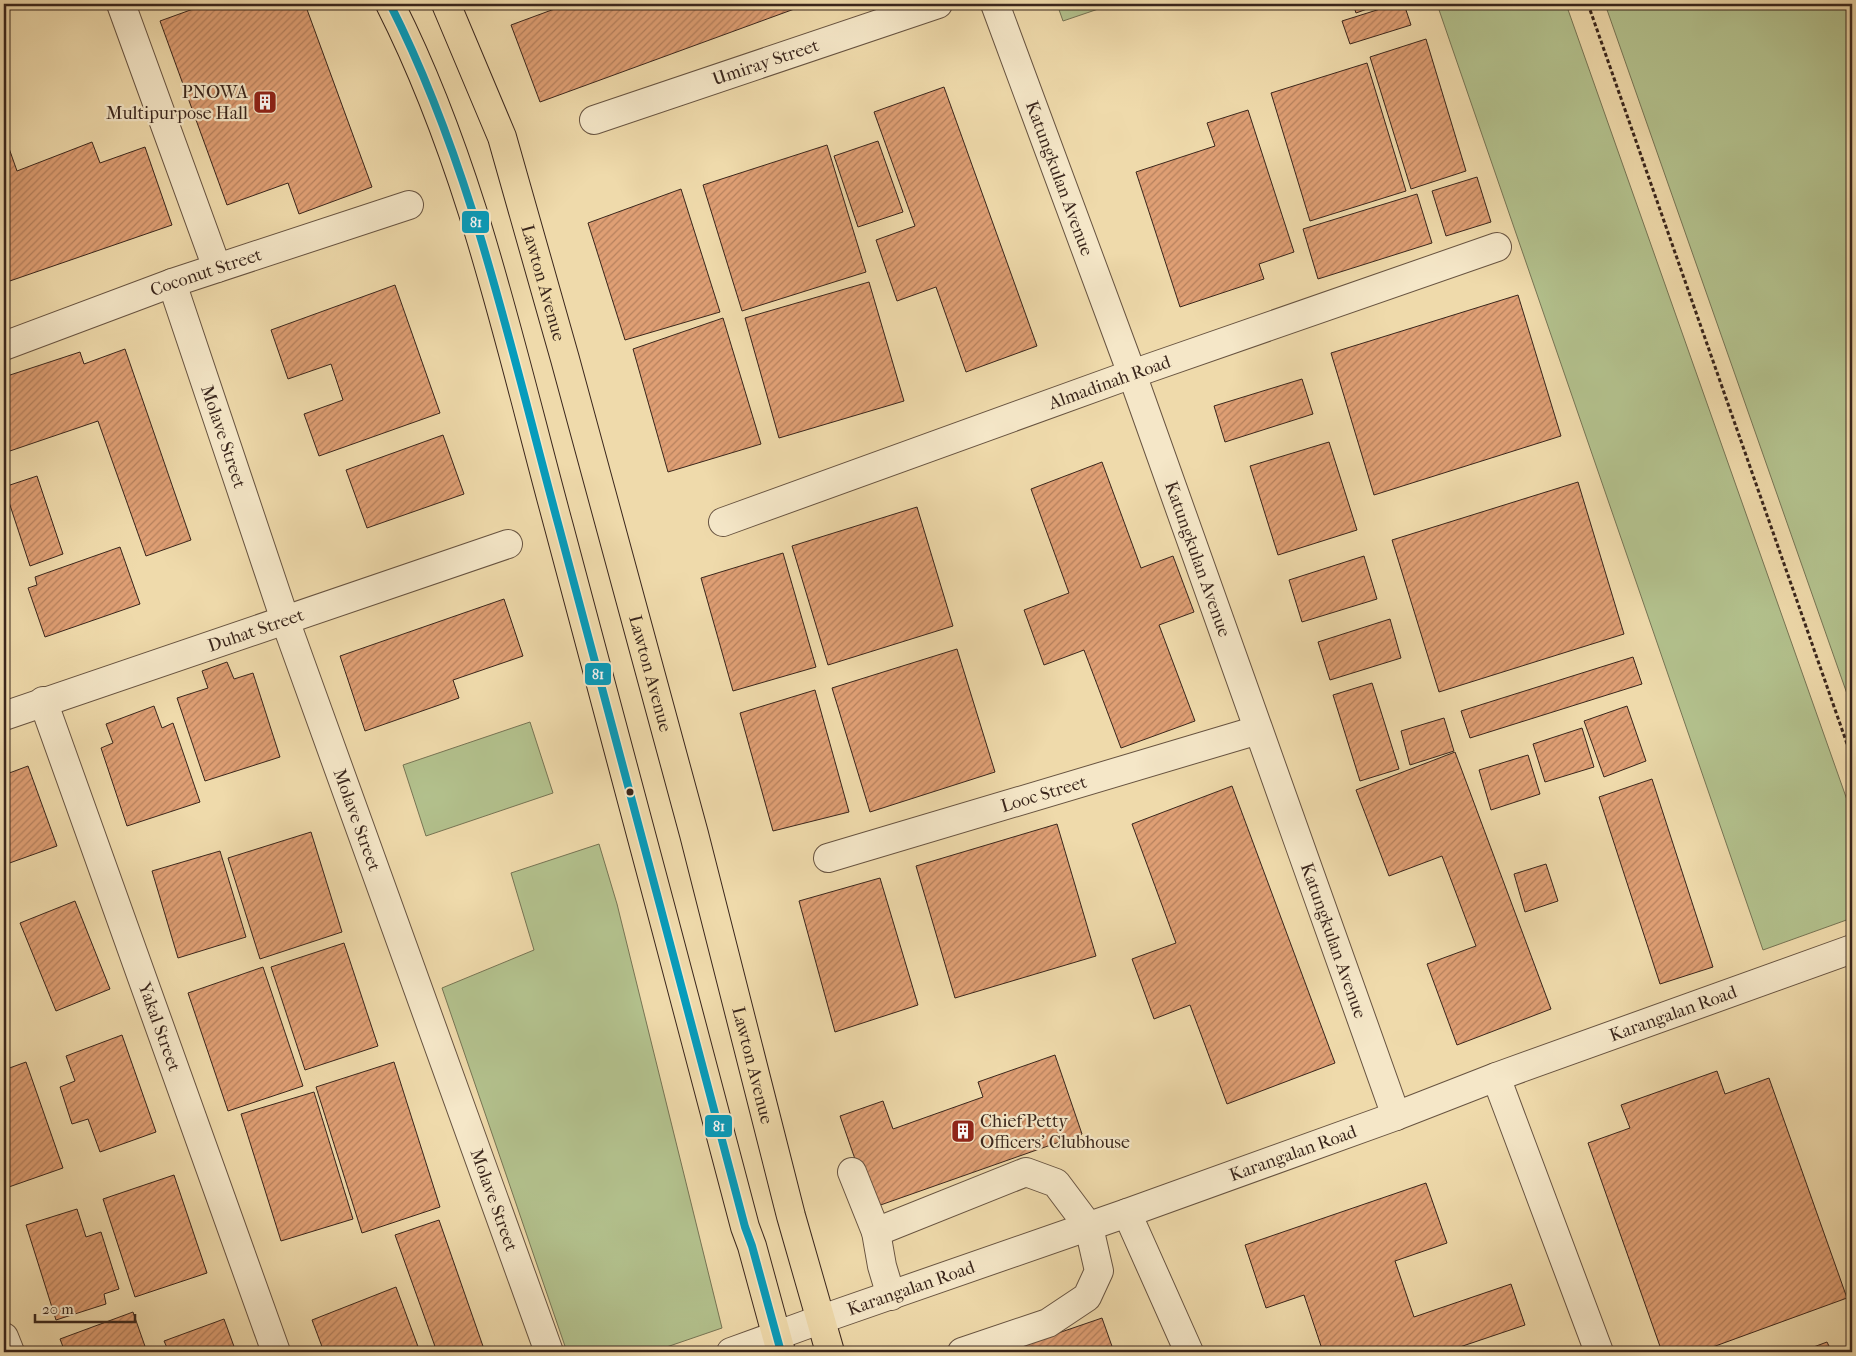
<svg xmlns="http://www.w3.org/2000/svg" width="1856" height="1356" viewBox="0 0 1856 1356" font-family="'IM FELL French Canon',serif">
  <defs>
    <pattern id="building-hatch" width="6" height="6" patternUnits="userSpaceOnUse" patternTransform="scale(1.25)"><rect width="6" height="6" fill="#df9f74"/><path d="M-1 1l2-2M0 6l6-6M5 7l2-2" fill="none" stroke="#b6815e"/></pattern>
  </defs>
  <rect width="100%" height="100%" fill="#efdaab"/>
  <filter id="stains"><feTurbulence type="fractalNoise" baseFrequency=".004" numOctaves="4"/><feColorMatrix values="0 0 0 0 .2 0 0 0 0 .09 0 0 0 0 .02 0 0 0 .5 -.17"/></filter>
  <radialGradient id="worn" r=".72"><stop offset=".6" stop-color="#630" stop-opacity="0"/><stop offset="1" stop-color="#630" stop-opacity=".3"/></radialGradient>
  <path fill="#b3c18d" stroke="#767454" d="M1057,4H1113L1063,21Z
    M1437,4H1566L1852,814V918L1763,950Z
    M1605,4H1852V708Z
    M530,722L553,793L426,836L403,765Z
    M599,844L617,904L722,1328L652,1352H567L442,988L534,950L511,873Z"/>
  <path fill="url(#building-hatch)" stroke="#3a261c" d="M207,4H305L372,187L299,214L288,183L227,205L160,21Z
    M568,4H808L540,102L511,25Z
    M1353,4H1381L1356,13Z
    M1396,4H1404L1411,25L1350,44L1342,21Z
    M1426,39L1466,171L1411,189L1370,57Z
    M1367,63L1406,191L1310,221L1271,93Z
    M944,87L1037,346L966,372L936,287L897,301L876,240L915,226L874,112Z
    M1248,110L1294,252L1259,264L1264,279L1180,307L1136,172L1215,146L1207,123Z
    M4,134L17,171L92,142L100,163L145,147L172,225L4,283Z
    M878,141L903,212L858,227L834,156Z
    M827,145L866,272L742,311L703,185Z
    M1477,177L1491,222L1446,236L1432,191Z
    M681,189L720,312L625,340L588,223Z
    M1417,194L1432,243L1318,279L1303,229Z
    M869,282L904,401L779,438L745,318Z
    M395,285L440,413L319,456L304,414L343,400L331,364L288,379L271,330Z
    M1518,295L1561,436L1374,495L1331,353Z
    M723,318L761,444L668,472L633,349Z
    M125,349L191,540L146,556L98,421L4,453V377L80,352L84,364Z
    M1302,379L1313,414L1225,442L1214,406Z
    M443,435L464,494L367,528L346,470Z
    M1329,442L1357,530L1278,555L1250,466Z
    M1102,462L1141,568L1173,556L1194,612L1159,625L1195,721L1121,748L1084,650L1044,665L1024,610L1069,593L1031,489Z
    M37,476L63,554L30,566L4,487Z
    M1578,482L1624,634L1439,692L1392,540Z
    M917,507L953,626L828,665L792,546Z
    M120,547L140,604L45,637L28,588L37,585L35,577Z
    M783,553L816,667L733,691L701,578Z
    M1364,556L1377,599L1302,622L1289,580Z
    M504,599L523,656L453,680L459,698L365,731L340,656Z
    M1390,619L1401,658L1330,680L1318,642Z
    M957,649L995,772L870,812L832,688Z
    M1633,657L1642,684L1470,738L1461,711Z
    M227,662L234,679L253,673L280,757L205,781L177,698L208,688L202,671Z
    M1372,683L1399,769L1360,781L1333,695Z
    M815,690L849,812L773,831L740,713Z
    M154,706L162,728L173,723L200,802L127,826L101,748L113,743L106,724Z
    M1627,706L1646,761L1604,777L1584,721Z
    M1444,718L1454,751L1410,765L1401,731Z
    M1582,728L1594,767L1545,782L1533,744Z
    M1455,752L1551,1009L1457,1045L1427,964L1476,946L1442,856L1389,876L1356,790Z
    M1528,755L1540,794L1491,810L1479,770Z
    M28,766L57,846L4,865V775Z
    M1652,779L1713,967L1660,984L1599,797Z
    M1232,786L1335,1063L1227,1104L1190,1005L1154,1019L1132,959L1176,943L1132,824Z
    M1057,824L1096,956L955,998L916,866Z
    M311,832L342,932L260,959L228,858Z
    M220,851L246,937L178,958L152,871Z
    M1546,864L1558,901L1525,912L1514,874Z
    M880,878L918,1005L835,1032L799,901Z
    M75,901L110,989L56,1011L20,923Z
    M344,943L378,1046L305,1070L271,967Z
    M263,967L303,1086L228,1111L188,993Z
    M4,1004L9,1022L4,1024Z
    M122,1035L156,1132L100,1152L88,1119L72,1124L60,1087L75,1081L66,1056Z
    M1055,1055L1082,1134L872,1208L840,1116L883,1101L893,1129L983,1097L978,1082Z
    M26,1062L63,1168L6,1188L4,1181V1070Z
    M394,1062L440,1207L362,1233L316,1087Z
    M1717,1071L1725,1094L1769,1078L1847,1298L1699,1352H1662L1588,1143L1630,1128L1621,1105Z
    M314,1092L353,1219L281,1241L241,1114Z
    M174,1175L207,1273L135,1297L103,1199Z
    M1426,1183L1447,1243L1395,1261L1414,1317L1511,1284L1525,1325L1445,1352H1323L1304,1295L1266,1308L1245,1245Z
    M77,1209L86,1237L101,1232L119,1289L104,1294L106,1304L56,1320L26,1225Z
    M439,1220L485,1352H437L395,1235Z
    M396,1287L420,1352H324L312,1320Z
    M133,1312L147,1352H65L60,1339Z
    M1102,1318L1114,1352H1003Z
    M224,1319L236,1352H169L164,1341Z
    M1827,1342L1832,1352H1800Z"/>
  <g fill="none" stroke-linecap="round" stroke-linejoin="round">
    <g stroke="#675340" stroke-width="30">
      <g id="minor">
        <path d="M121,4L217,268"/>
        <path id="s1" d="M995,4L1132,374L1396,1116"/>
        <path id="s2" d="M594,120L938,4"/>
        <path id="s3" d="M172,283L285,620L549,1352"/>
        <path id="s4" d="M4,346L172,283L409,205"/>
        <path id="s5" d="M723,522L1132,374L1497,247"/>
        <path id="s6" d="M43,701L276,1352"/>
        <path id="s7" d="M4,716L508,544"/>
        <path id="s8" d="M828,858L1258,730"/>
        <path d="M1496,1077L1599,1352"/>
        <path d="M852,1172L876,1232L882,1266L891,1296"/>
        <path d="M1127,1213L1189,1352"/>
        <path d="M876,1232L1026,1172L1056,1183L1089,1227L1099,1271L1087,1297L1048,1323L962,1352"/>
        <path d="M4,1337L10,1352"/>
        <path id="s9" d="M731,1352L822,1319L1127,1213L1396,1116L1496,1077L1852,949"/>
      </g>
    </g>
    <g stroke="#3a261c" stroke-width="30">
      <g id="major">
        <path d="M390,4C473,168 511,351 559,527C621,761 684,993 745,1227L752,1246L781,1352"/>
        <path id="s10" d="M446,4L502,137L565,359L694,834L791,1216L830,1352"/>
      </g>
    </g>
    <path stroke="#3a261c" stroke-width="3" stroke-dasharray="4 2.5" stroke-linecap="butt" d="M1588,4L1852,758"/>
    <use href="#minor" stroke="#f5e7c8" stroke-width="28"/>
    <use href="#major" stroke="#efdaab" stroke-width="28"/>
    <g stroke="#f5e7c8" stroke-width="11">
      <path id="bus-1" d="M390,4C473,168 511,351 559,527C621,761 684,993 745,1227L752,1246L781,1352"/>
    </g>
    <use href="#bus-1" stroke="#069cbc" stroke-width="8"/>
  </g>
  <defs>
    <g id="building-square" transform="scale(1.25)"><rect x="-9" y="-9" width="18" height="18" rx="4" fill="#8f2418" stroke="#f5e7c8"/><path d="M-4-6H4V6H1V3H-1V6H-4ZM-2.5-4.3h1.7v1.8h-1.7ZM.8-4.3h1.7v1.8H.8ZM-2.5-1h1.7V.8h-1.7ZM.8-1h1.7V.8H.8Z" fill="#fff"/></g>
  </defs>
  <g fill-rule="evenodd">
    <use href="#building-square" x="265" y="102"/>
    <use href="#building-square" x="963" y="1131"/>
  </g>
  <circle fill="#3a261c" stroke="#f5e7c8" stroke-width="2" cx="630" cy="792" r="4.5"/>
  <g text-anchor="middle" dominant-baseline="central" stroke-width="4.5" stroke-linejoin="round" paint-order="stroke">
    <g font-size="18" fill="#3a261c" stroke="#f5e7c8">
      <text stroke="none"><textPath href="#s2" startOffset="181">Umiray Street</textPath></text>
      <text stroke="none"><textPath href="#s1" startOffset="186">Katungkulan Avenue</textPath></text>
      <text stroke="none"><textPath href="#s4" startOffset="215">Coconut Street</textPath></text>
      <text stroke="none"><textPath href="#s10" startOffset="296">Lawton Avenue</textPath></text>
      <text stroke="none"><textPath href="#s5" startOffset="411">Almadinah Road</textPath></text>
      <text stroke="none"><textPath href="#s3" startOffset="162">Molave Street</textPath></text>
      <text stroke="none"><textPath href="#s1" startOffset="591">Katungkulan Avenue</textPath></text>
      <text stroke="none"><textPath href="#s7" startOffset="266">Duhat Street</textPath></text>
      <text stroke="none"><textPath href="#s10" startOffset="701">Lawton Avenue</textPath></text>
      <text stroke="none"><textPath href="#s8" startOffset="225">Looc Street</textPath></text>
      <text stroke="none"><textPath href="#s3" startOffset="568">Molave Street</textPath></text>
      <text stroke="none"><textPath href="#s1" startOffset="996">Katungkulan Avenue</textPath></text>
      <text stroke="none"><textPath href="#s9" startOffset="1001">Karangalan Road</textPath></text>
      <text stroke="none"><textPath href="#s6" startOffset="346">Yakal Street</textPath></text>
      <text stroke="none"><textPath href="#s10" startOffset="1106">Lawton Avenue</textPath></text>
      <text stroke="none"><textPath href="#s9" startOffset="596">Karangalan Road</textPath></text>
      <text stroke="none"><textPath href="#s3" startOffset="972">Molave Street</textPath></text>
      <text stroke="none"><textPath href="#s9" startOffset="191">Karangalan Road</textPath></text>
    </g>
    <g font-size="18" fill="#3a261c" stroke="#f5e7c8" text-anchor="end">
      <text x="248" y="92">PNOWA<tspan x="248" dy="21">Multipurpose Hall</tspan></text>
      <text x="980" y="1121" text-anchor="start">Chief Petty<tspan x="980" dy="21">Officers' Clubhouse</tspan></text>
    </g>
  </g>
  <g stroke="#f5e7c8" stroke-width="2">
    <rect x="461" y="210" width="29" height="24" rx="5" fill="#069cbc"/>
    <rect x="584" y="662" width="28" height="24" rx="5" fill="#069cbc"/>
    <rect x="704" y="1114" width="29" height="24" rx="5" fill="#069cbc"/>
  </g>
  <g font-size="14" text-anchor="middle" font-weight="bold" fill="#fff">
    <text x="476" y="227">81</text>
    <text x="598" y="679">81</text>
    <text x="719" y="1131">81</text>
  </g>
  <rect width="1856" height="1356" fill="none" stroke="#efdaab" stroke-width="20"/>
  <rect x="5" y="5" width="1846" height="1346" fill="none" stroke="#3a261c" stroke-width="2.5"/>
  <rect x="10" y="10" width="1836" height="1336" fill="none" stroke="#3a261c"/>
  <path d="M35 1314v8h100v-8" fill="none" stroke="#3a261c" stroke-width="2.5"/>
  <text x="42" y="1314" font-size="15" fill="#3a261c" stroke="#f5e7c8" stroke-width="4" paint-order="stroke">20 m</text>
  <rect width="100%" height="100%" filter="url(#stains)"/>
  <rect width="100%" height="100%" fill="url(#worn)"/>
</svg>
